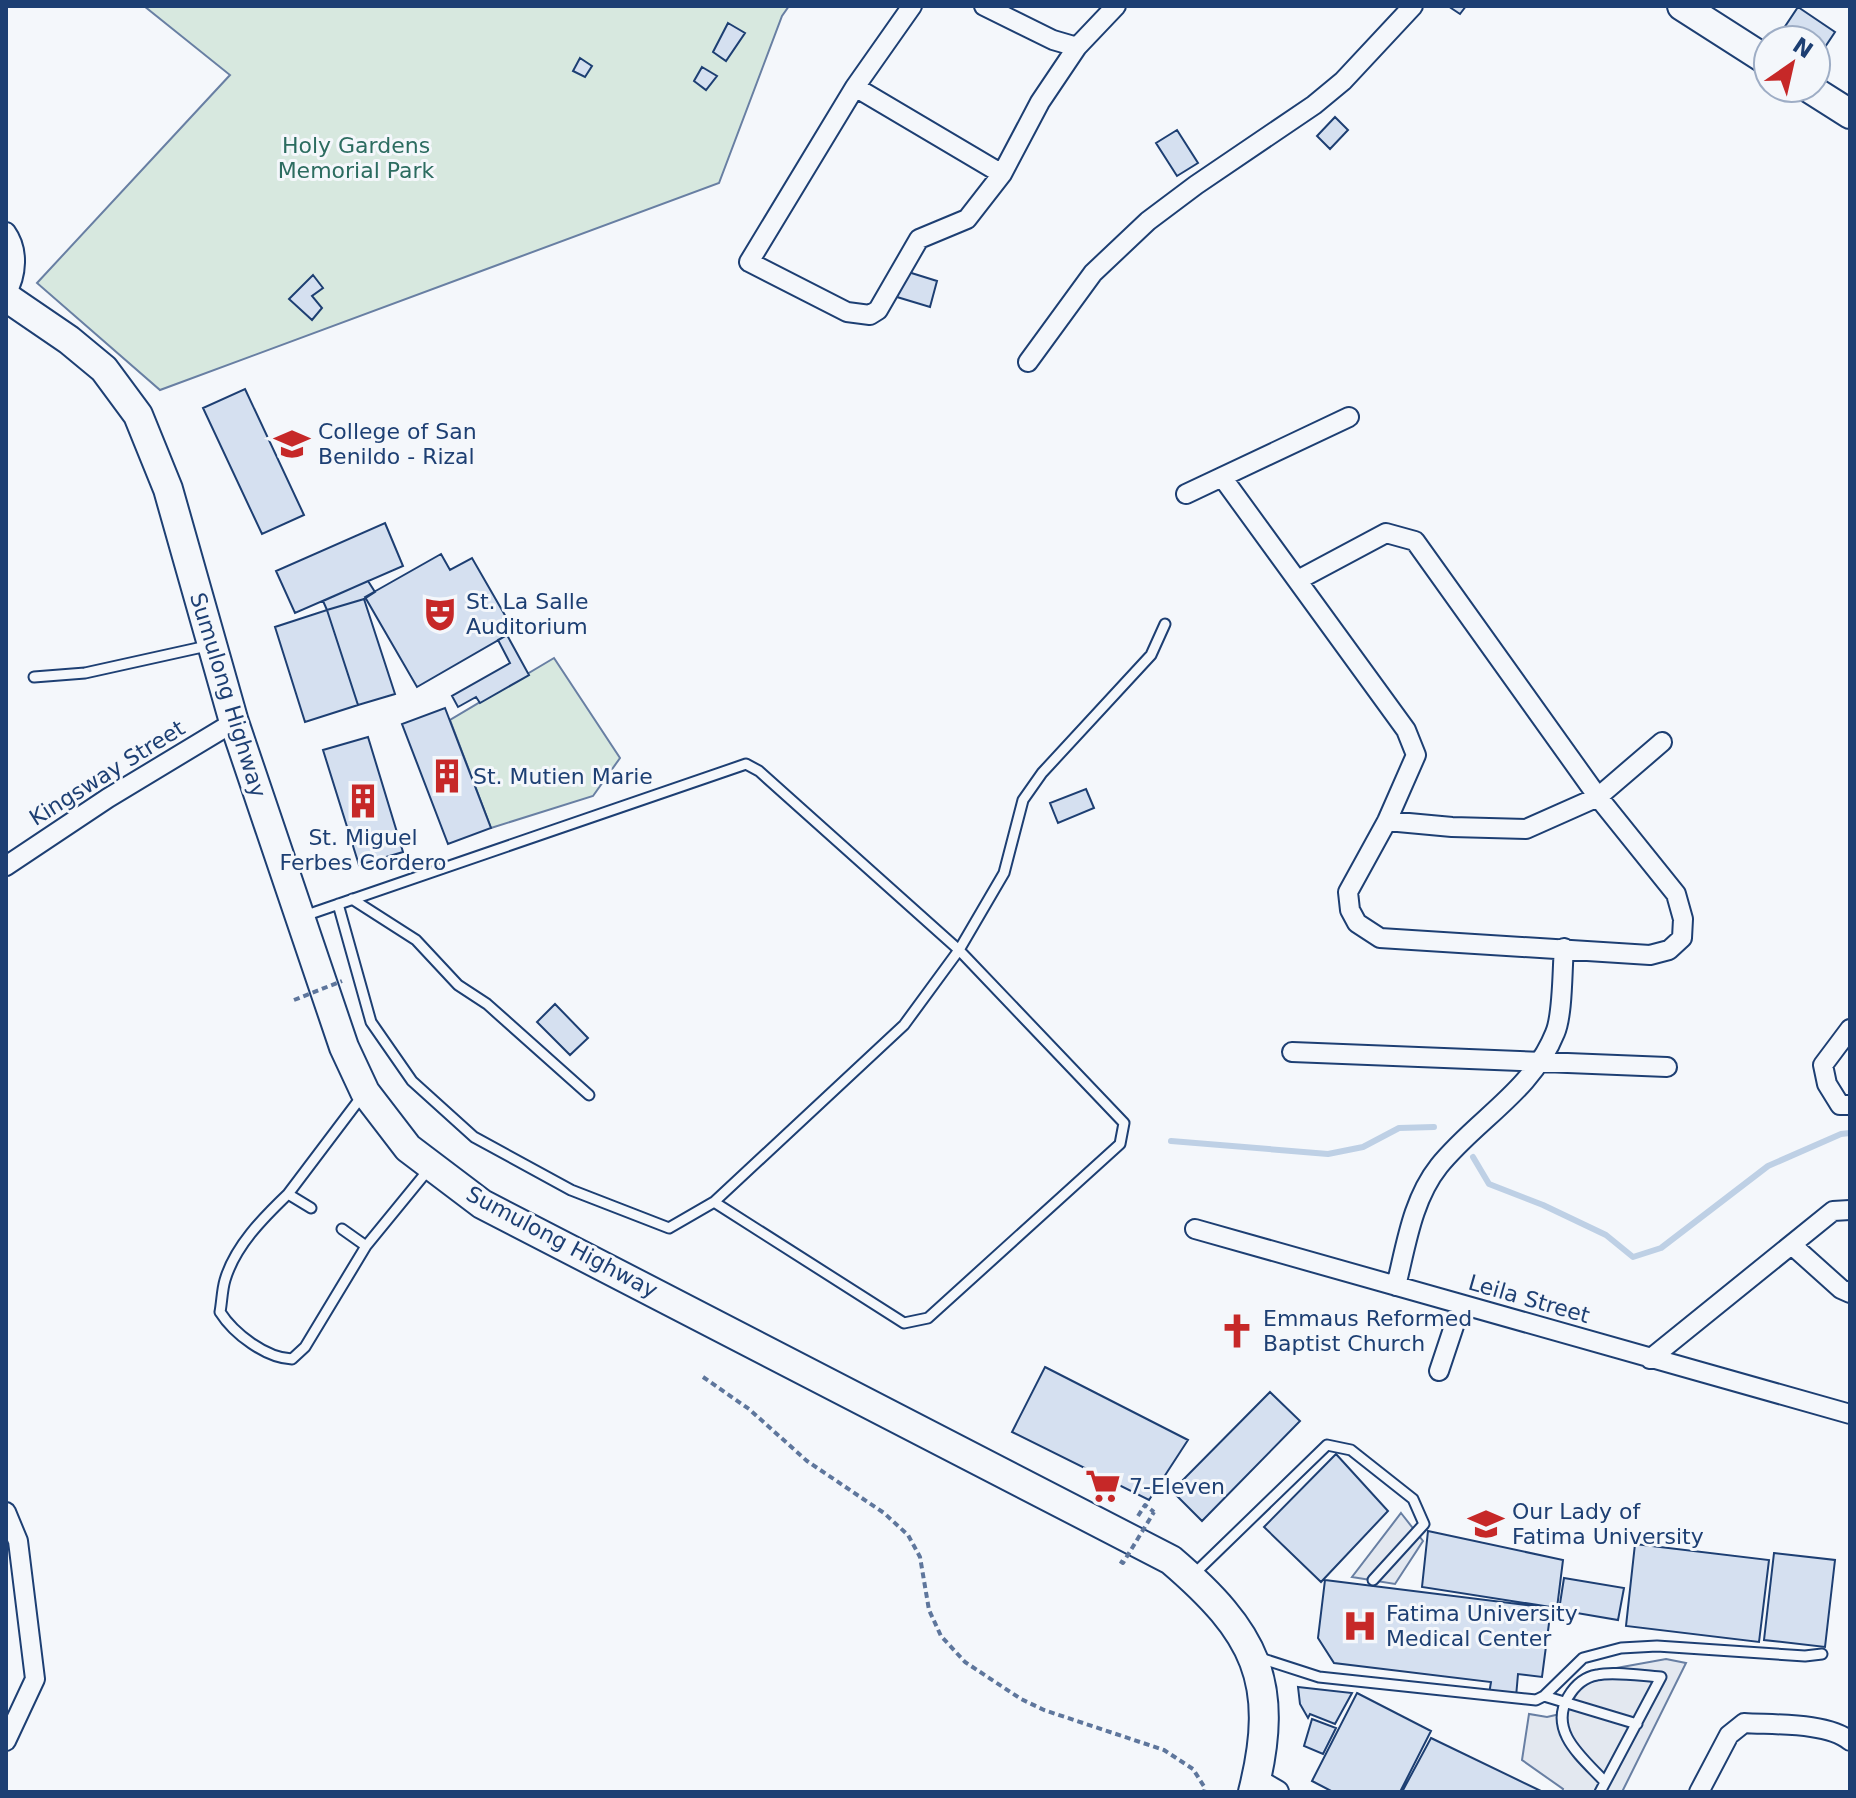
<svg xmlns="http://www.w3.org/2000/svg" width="1856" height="1798" viewBox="0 0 1856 1798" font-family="'DejaVu Sans',sans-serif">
  <rect width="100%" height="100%" fill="#f4f7fb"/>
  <path fill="#d7e8df" stroke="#687fa3" stroke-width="2" d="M144,6H789L782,16L719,183L160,390L37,283L230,75Z
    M554,658L620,758L593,796L491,828L450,720Z"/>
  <path fill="#e3e8f0" stroke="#687fa3" stroke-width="2" d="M1401,1513L1423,1541L1395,1584L1352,1577Z
    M1666,1659L1686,1663L1622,1792H1562L1563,1789L1522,1760L1529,1714L1547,1717L1560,1714L1568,1708L1589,1673Z"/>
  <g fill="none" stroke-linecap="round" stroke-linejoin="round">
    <path stroke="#bed0e5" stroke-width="6" d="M1171,1141L1328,1154L1363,1147L1399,1128L1434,1127
      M1473,1157L1489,1184L1543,1205L1606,1235L1633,1257L1661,1248L1768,1166L1841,1134L1850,1133"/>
  </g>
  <path fill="#d5e0f0" stroke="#1d3f73" stroke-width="2" d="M1448,6H1466L1460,14Z
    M1798,7L1835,32L1819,56L1816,54V40H1795L1782,31Z
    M728,23L745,33L726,61L713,52Z
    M580,58L592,66L585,77L573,71Z
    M702,67L717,76L706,90L694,81Z
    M1335,117L1348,130L1330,149L1317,136Z
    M1177,130L1198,163L1177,176L1156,143Z
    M905,271L937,281L930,307L897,297Z
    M313,275L323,288L312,296L322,308L312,320L289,299Z
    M245,389L304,515L262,534L203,408Z
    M385,523L403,566L295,613L276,571Z
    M441,554L450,570L472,558L514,631L417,687L365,597Z
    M368,581L375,592L364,599L327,610L323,601Z
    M364,599L395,694L358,705L327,610Z
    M327,610L358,705L305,722L275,627Z
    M507,635L529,675L480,703L476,697L458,707L452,696L510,663L498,640Z
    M445,708L491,828L448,844L402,724Z
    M368,737L403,852L359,865L323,750Z
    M1086,789L1094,808L1058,823L1050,803Z
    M555,1004L588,1038L570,1055L537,1022Z
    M1045,1367L1188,1440L1149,1500L1012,1432Z
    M1270,1392L1300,1421L1202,1521L1172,1491Z
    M1336,1454L1388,1511L1321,1582L1264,1527Z
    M1428,1531L1563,1560L1557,1608L1422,1587Z
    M1635,1544L1769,1560L1759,1642L1626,1626Z
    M1774,1553L1835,1560L1825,1647L1764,1640Z
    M1564,1578L1624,1588L1618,1620L1559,1610Z
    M1325,1580L1551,1608L1542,1677L1518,1674L1516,1697L1489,1694L1491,1682L1334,1663L1318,1638Z
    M1298,1687L1352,1693L1335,1724L1310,1714L1308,1718L1300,1704Z
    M1357,1693L1431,1731L1400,1792H1333L1312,1781Z
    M1312,1719L1336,1728L1323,1754L1304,1746Z
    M1431,1738L1543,1792H1402Z"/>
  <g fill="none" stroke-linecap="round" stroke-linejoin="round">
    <g stroke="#1d3f73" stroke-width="13">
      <path id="service" d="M34,677L85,673L207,646
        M352,899L416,940L458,985L487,1004L589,1095
        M338,904L371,1022L412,1081L474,1137L571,1190L669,1228L714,1202L904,1025L959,950L1004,873L1023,800L1042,773L1151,655L1165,624
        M304,916L746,764L759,771L959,950L1124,1123L1120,1144L928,1318L904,1323L714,1202
        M288,1194C263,1218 235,1246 225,1280C222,1290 222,1301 220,1312C234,1334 266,1358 292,1359L305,1347L366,1246
        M311,1208L288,1194L362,1096
        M342,1229L366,1246L429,1169
        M1194,1574L1327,1445L1351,1450L1413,1499L1424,1524L1373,1580
        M1257,1657L1319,1677L1536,1700L1544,1696L1583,1658L1621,1648L1657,1646L1805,1656L1822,1654
        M1544,1696L1637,1724
        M1600,1792L1661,1677C1643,1676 1613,1671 1597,1675C1584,1677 1574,1687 1568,1697C1548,1732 1583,1758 1605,1782"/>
    </g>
    <g stroke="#1d3f73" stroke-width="22">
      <path id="minor" d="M912,6L855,87L749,262L847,312L870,315L878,310L919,239L967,219L1002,174L1040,102L1077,47L1116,6
        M984,6L1053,40L1077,47
        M855,87L1002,174
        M6,232C19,250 17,275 6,294
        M1028,362L1093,273L1148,221L1196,185L1314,105L1343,81L1413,6
        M1222,477L1406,730L1416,755L1387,821L1348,892L1350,910L1357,923L1380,938L1650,955L1669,950L1682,938L1683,919L1676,894L1598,797L1415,541L1386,533L1298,580
        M1186,494L1349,417
        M1387,821L1452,827L1526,829L1598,797L1662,742
        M6,866L108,798L234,722
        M1850,1029L1823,1065L1827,1084L1840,1105H1850
        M1292,1052L1667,1067
        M1195,1229L1850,1414
        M1793,1246L1841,1289L1850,1293
        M1396,1286C1406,1246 1412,1200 1439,1166C1476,1120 1532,1091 1555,1033C1563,1015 1562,970 1564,948
        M1650,1359L1833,1211L1850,1210
        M1439,1371L1461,1305
        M6,1512L18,1541L35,1679L6,1741
        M1699,1792L1729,1735L1744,1723C1773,1725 1828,1722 1850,1741"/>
    </g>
    <g stroke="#1d3f73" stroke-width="26">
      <path id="tertiary" d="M1256,1780L1277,1792"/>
    </g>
    <g stroke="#1d3f73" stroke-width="32">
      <path id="primary" d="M1682,6L1768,61
        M1809,88L1850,114
        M6,297L69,340L104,369L138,415L168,489L234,722L344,1047L365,1092L408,1148L482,1204L1171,1560C1255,1632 1281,1681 1253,1792"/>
    </g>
    <path stroke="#5e769c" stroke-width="4" stroke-dasharray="6 4" stroke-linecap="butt" d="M703,1377L749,1409L807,1461L884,1513L908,1535L920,1557L929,1610L941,1636L965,1662L1021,1699L1044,1710L1164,1750L1193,1769L1205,1788L1204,1792
      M1138,1516L1145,1505L1154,1512"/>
    <use href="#service" stroke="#f4f7fb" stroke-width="9"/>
    <use href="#minor" stroke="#f4f7fb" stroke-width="18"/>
    <use href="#tertiary" stroke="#f4f7fb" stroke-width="22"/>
    <use href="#primary" stroke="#f4f7fb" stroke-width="28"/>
    <path stroke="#5e769c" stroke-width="4" stroke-dasharray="6 4" stroke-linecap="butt" d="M294,1000L342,981
      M1120,1561L1123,1563L1154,1512"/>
  </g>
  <defs>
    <g id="university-bare" transform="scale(2.76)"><path d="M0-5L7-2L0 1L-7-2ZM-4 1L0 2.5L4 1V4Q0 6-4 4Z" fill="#c62828" stroke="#f4f7fb" stroke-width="2.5" paint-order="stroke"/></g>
    <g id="theatre-bare" transform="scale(2.76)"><path d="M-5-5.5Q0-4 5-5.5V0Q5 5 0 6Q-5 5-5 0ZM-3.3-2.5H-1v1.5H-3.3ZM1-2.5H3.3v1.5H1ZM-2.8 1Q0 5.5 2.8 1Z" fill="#c62828" stroke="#f4f7fb" stroke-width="2.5" paint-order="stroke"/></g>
    <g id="building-bare" transform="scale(2.76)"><path d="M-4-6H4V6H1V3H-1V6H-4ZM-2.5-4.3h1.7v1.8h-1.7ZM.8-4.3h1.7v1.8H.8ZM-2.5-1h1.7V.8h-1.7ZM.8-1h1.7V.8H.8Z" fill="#c62828" stroke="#f4f7fb" stroke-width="2.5" paint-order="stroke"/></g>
    <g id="church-bare" transform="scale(2.76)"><path d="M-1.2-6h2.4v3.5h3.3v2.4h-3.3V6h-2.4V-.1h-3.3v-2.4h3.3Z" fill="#c62828" stroke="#f4f7fb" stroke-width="2.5" paint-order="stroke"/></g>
    <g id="supermarket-bare" transform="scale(2.76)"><path d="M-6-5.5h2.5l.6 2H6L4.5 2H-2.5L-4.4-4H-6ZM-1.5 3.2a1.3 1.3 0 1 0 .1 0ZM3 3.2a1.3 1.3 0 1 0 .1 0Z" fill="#c62828" stroke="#f4f7fb" stroke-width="2.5" paint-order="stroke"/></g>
    <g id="hospital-bare" transform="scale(2.76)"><path d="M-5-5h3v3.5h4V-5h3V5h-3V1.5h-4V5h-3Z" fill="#c62828" stroke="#f4f7fb" stroke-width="2.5" paint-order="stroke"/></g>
  </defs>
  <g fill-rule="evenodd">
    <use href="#university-bare" x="292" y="444"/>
    <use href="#theatre-bare" x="440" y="614"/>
    <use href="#building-bare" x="447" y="776"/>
    <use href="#building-bare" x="363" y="801"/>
    <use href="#church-bare" x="1237" y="1331"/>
    <use href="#supermarket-bare" x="1103" y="1486"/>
    <use href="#university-bare" x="1486" y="1524"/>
    <use href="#hospital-bare" x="1360" y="1626"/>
  </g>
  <g text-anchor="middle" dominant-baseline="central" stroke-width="6" stroke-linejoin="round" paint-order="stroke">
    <g font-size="22" fill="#2c6c60" stroke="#f4f7fb">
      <text x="356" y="145">Holy Gardens<tspan x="356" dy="25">Memorial Park</tspan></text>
    </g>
    <g font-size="22" fill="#1d3f73" stroke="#f4f7fb" text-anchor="start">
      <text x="318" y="431">College of San<tspan x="318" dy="25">Benildo - Rizal</tspan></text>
      <text x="466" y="601">St. La Salle<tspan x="466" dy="25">Auditorium</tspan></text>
      <text x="473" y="776">St. Mutien Marie</text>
      <text x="363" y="837" text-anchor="middle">St. Miguel<tspan x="363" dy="25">Ferbes Cordero</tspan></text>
      <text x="1263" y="1318">Emmaus Reformed<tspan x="1263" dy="25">Baptist Church</tspan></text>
      <text x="1129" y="1486">7-Eleven</text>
      <text x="1512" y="1511">Our Lady of<tspan x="1512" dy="25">Fatima University</tspan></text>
      <text x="1386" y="1613">Fatima University<tspan x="1386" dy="25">Medical Center</tspan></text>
    </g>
    <g font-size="22" fill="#1d3f73" stroke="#f4f7fb">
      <text transform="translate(228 695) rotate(73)">Sumulong Highway</text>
      <text transform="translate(107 773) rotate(-32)">Kingsway Street</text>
      <text transform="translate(562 1242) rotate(28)">Sumulong Highway</text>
      <text transform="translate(1529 1299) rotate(16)">Leila Street</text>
    </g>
  </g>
  <rect width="1856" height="1798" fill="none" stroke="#1d3f73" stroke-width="16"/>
  <g transform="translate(1792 64) rotate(34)"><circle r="38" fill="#f4f7fb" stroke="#9eadc5" stroke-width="2"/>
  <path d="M0-6L14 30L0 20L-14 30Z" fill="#c62828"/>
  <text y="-12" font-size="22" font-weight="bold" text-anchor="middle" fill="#1d3f73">N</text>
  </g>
</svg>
